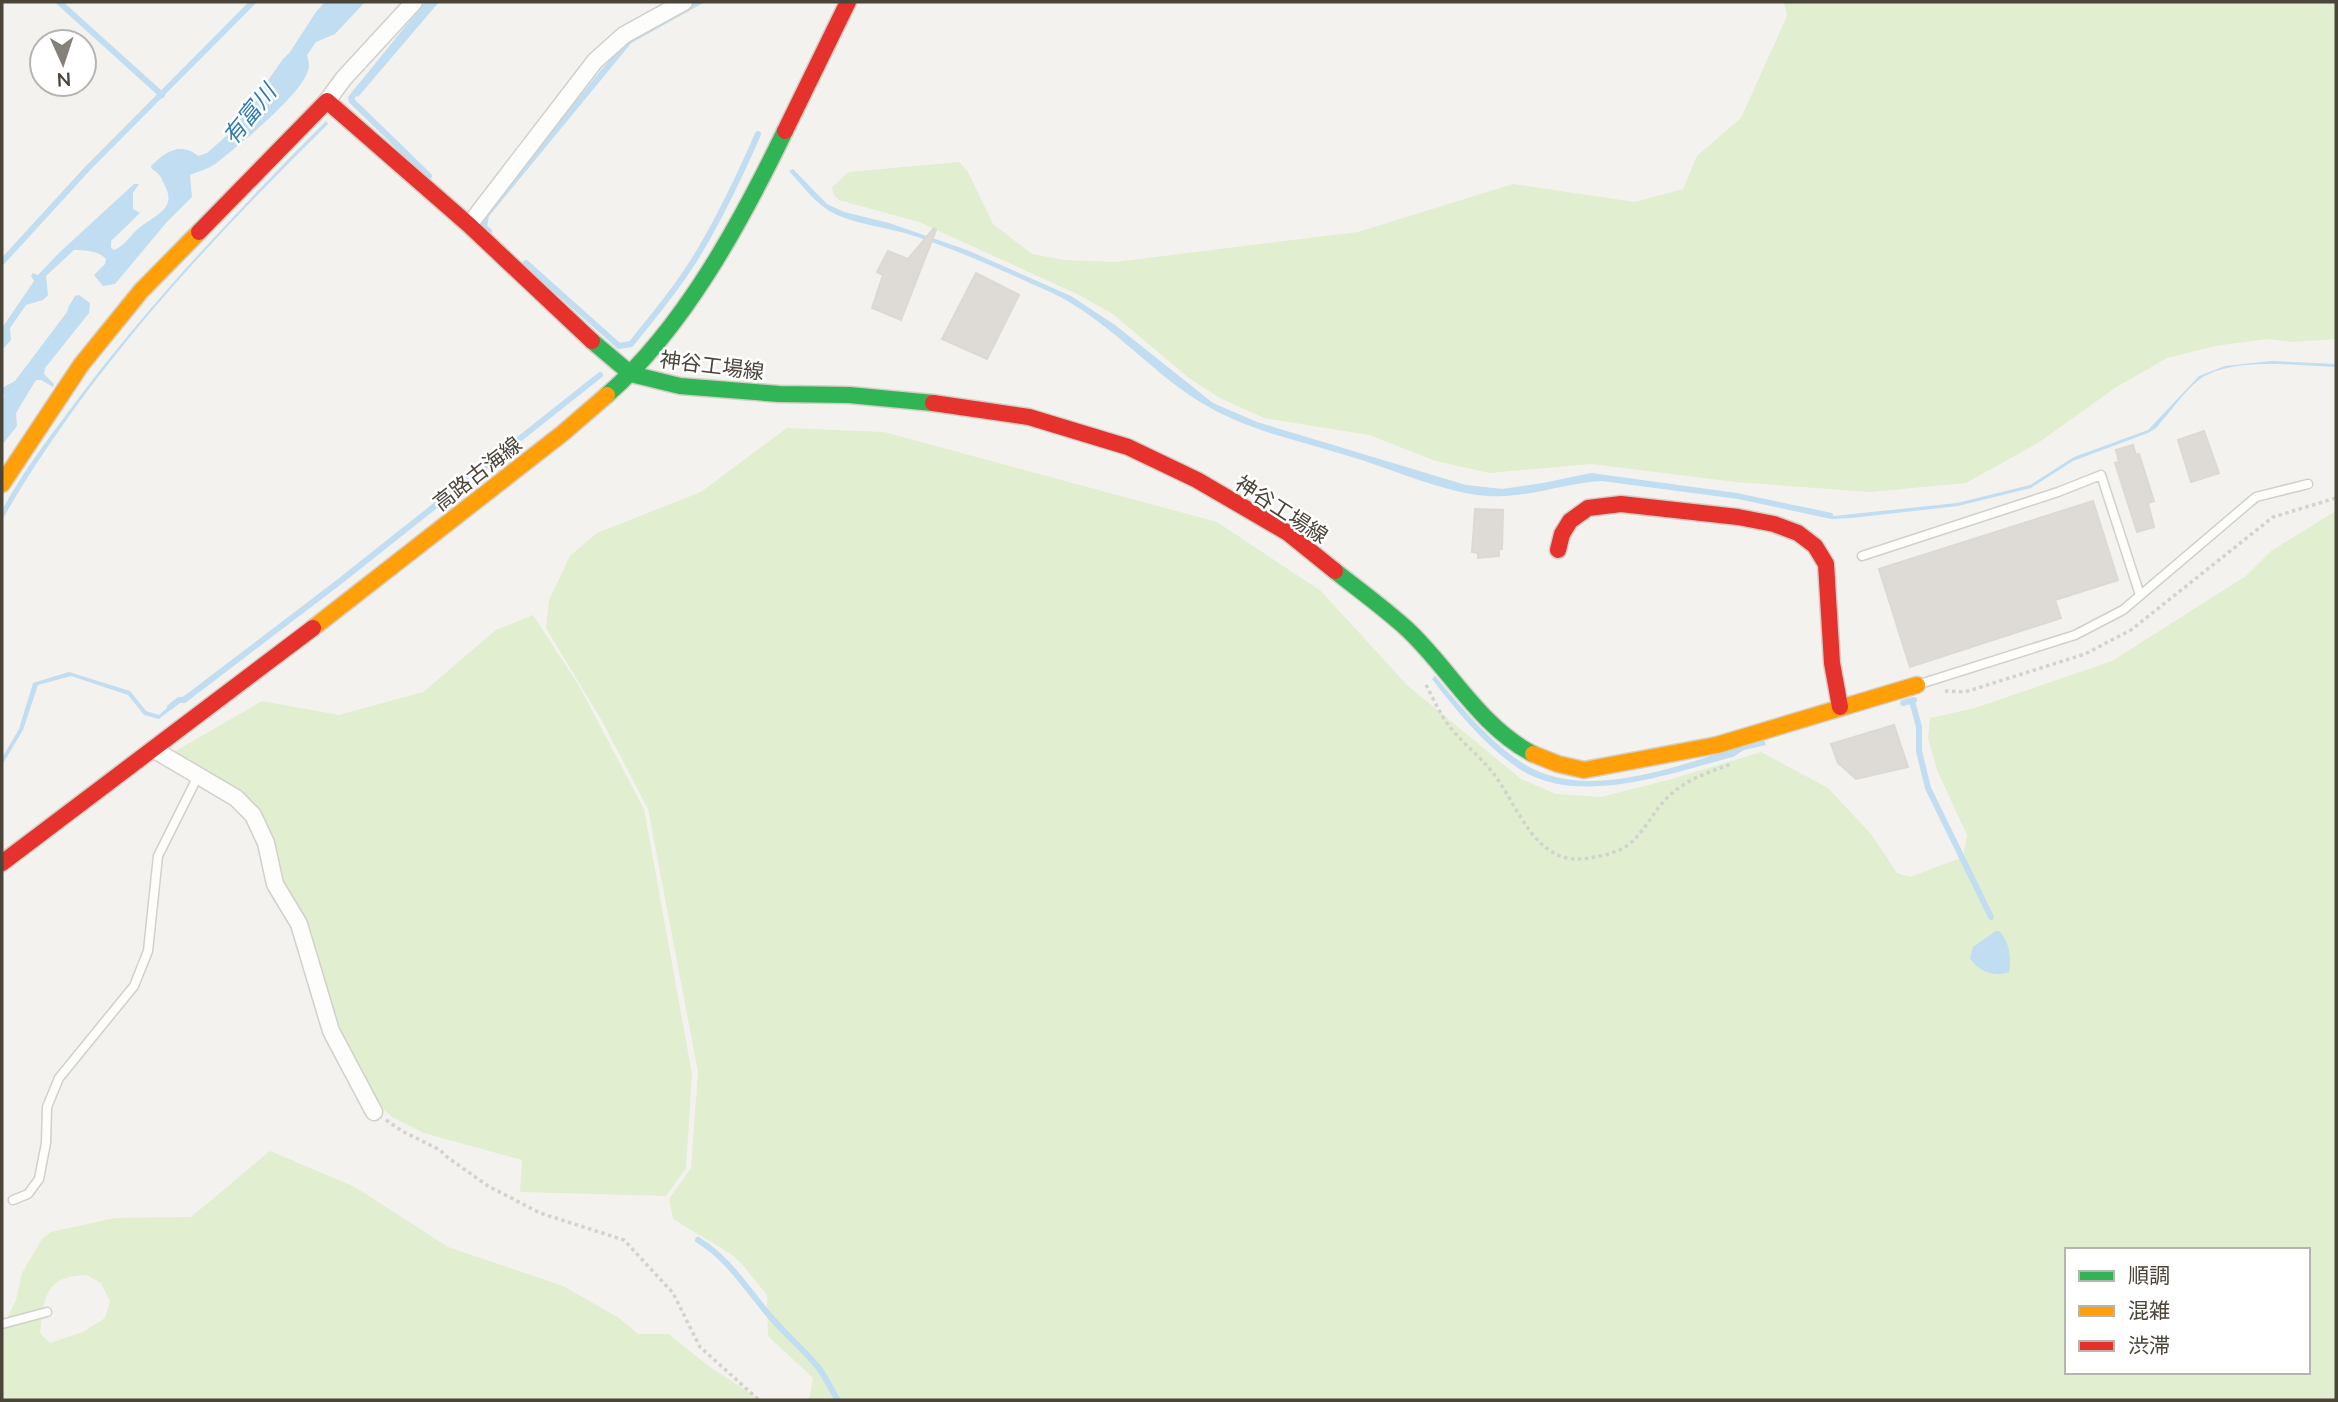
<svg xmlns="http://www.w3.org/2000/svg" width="2338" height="1402" viewBox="0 0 2338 1402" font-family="Mulish,'Noto Sans JP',sans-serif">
  <rect width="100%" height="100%" fill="#f4f2ee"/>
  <path fill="#e1eecf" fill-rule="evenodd" d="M1784,2H2336V339L2292,342L2268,339L2215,346L2167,358L2115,388L2038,443L1966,483L1870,492L1735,482L1591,464L1489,473L1436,461L1369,435L1264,418L1220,398L1189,378L1113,314L1077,294L919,222L839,200L834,195L832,187L849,172L959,162L968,172L993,224L1032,254L1064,260L1115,262L1358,232L1513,184L1635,202L1683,189L1697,156L1741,118L1787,16Z
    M787,428L884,432L1217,522L1321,591L1407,685L1521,779L1556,794L1601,797L1668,780L1761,752L1828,788L1871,834L1897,873L1910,877L1963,857L1967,835L1937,770L1928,738L1930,718L1975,708L2112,661L2246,576L2271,551L2336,511V1400H809L813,1378L768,1336L767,1295L742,1264L731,1254L673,1219L669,1199L691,1168L698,1072L648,809L602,721L546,628L549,600L570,556L597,533L701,492ZM2067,1250H2308V1372H2067Z
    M533,615L578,684L644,809L692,1074L686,1168L666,1196L520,1192L522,1160L424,1133L392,1117L379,1105L357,1076L299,912L280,881L270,830L261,811L242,795L174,752L262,701L339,715L423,692L496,630Z
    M270,1151L355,1187L448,1247L563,1286L619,1318L638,1334H669L707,1365L761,1400H2V1328L16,1300L22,1273L42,1239L51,1232L115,1218L191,1217ZM86,1275L101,1283L110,1301L105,1318L83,1332L50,1343L40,1333C44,1297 45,1276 86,1275Z"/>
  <path fill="#c0ddf1" d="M325,2H365L335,34L316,42L307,55C308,59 309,62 309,66C308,90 239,145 219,161C211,168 200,171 190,175L192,197L166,223L115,284L103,286L94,275L105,264L106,259C99,251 85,250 74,250L46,276L48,295L43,300L26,305L10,328L11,340L2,350V328L34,281L31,276L33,273L38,275L60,252L134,184H139L133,193V209L140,213L111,241V248L114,250C125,246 130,235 139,228C155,215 177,209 165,186C161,177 161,175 152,169L151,166C164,153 180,141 198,156L207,153L232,131L237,115L252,103L283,59L290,52L316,12Z
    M425,2H439L358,97L353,91Z
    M326,121L328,124C207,243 87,372 2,520V510C26,466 57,427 87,387C160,292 242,206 326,121Z
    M793,169L827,204L844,212L889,223L967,250L1071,296L1115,325L1213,403L1257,422L1466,485L1502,489L1543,483L1591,473L1737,493L1832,513L1834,516L1957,503L2030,485L2074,457L2148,430L2199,376L2225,366L2271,361L2336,364V367C2298,366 2234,356 2200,379C2187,388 2168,415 2156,428L2148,433L2073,461L2031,488L1958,506L1852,518L1831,519L1738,499L1602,481C1564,483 1526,499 1487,496C1446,493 1394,470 1355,458C1300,440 1247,432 1197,400C1144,366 1107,318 1048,291C1003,271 958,250 911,235C887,227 858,225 835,214C816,205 803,186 789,171Z
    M79,295L90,303L89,313L45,368L44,374L54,384L53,387L41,380H36L16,413L17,426L2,445V401L4,396L2,388L15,381L67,312L69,306L75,296Z
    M69,672L130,691L146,711L159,715L175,701L178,704L159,719L144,715L128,695L71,676L38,685L23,730L2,765V758L19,729L33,683Z
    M1435,676C1461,707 1488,740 1521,762C1589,808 1694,758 1764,740L1766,745L1744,750L1733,757C1670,773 1578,808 1518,768C1484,745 1457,711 1432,679Z
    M1996,931H1999C2009,940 2012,959 2009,972C1995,978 1978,971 1970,958L1973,947Z"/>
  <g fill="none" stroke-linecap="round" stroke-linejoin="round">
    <path stroke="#c0ddf1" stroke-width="6" d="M59,2L162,95
      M360,87L351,98L352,101L429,176
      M489,231L484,227L486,215L629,41L699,2
      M2,262L88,168L253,2
      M526,263L619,346L631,344C656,313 682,282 702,247C723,211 741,173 758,134
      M1912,701L1919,727V751L1928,788L1991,917
      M1903,703L1914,700
      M170,707L179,700H184L339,582L600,375
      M698,1240C729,1259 746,1288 769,1315C784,1333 803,1349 818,1367C826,1377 831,1390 838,1400"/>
  </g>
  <path fill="#dedbd6" stroke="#dcd9d4" stroke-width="2" d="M934,228L936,230L901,320L872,308L883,275L877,272L888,251L908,259Z
    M976,273L1019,295L987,359L942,339Z
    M2204,431L2219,473L2191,482L2178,440Z
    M2133,445L2136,455L2139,454L2154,501L2148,503L2154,527L2137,532L2115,463L2119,462L2116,450Z
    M2093,501L2118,580L2055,600L2061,618L1910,667L1879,569Z
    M1475,509L1503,510L1502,549H1499V556L1478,558V553L1472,552Z
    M1894,725L1908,767L1856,779L1838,763L1831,744Z"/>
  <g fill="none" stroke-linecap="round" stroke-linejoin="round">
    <g stroke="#d2d0cb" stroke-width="11">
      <path id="lane" d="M1862,556L2058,492L2101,475L2140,595
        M1920,684L2075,635L2123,610L2256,497L2308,484
        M13,1200L28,1194L39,1179L46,1143L47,1107L59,1078L134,986L148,951L158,856L198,776
        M2,1324L47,1312"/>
    </g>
    <g stroke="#d2d0cb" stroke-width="19">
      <path id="street" d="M327,101L344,78L414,2
        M469,225L595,61L624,35L684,2
        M153,749L236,798L253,815L266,843L275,884L299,924L331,1031L374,1112"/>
    </g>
    <g stroke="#d3cfc5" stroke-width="19">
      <path id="fast" d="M592,341L631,374L680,386L779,394L849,395L933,403
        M607,395C684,328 741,222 785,131
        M1335,571C1359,590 1384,608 1407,629C1450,669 1479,726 1533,754"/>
    </g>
    <g stroke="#d3cfc5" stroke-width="19">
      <path id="slow" d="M2,484L81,365L141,291L199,232
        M313,628L563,433L607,395
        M1533,754L1558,764L1584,770L1717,745L1917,685"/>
    </g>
    <g stroke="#d3cfc5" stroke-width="19">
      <path id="jam" d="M785,131L848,2
        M199,232L327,101L469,225L592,341
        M933,403L1029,417L1128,447L1197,480L1288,533L1335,571
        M1558,550L1562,534L1570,521L1588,508L1621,504L1738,517L1774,524L1798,533L1815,546L1826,564L1832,663L1840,707
        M2,863L313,628"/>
    </g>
    <path stroke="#d3d2cc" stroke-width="3.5" stroke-dasharray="3.5 3.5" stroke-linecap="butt" d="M1426,685C1433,698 1440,714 1449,726C1462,743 1480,756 1493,773C1519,806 1535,868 1589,858C1601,856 1614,854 1625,847C1644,835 1653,810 1670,795C1687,779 1710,772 1731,764
      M1945,691L1965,692L2085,654L2131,630L2273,517L2336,498
      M386,1120L402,1131L440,1150L447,1157L488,1186L540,1213L624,1240L673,1293L700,1347L759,1400"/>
    <use href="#lane" stroke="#fdfdfc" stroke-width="8"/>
    <use href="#street" stroke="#fdfdfc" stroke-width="16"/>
    <use href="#fast" stroke="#30b455" stroke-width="16"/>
    <use href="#slow" stroke="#ff9f0a" stroke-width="16"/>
    <use href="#jam" stroke="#e5322d" stroke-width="16"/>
  </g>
  <g text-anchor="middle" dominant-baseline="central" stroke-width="5" stroke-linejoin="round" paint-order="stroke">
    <g font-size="21" fill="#4b4439" stroke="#fff">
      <text transform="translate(712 365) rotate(7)">神谷工場線</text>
      <text transform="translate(477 473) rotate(-38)">高路古海線</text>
      <text transform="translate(1282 509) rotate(33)">神谷工場線</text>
    </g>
    <g font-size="23" font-style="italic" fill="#2e7ab2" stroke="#fff">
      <text transform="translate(249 114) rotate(-51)">有富川</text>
    </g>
  </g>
  <rect width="2338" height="1402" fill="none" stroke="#4b4439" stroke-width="7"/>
  <rect x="2065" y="1248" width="245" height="126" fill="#ffffff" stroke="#b7b4b0" stroke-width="2"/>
  <rect x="2079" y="1271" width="35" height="10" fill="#30b455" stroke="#b7b4b0" stroke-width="2"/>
  <text x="2128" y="1283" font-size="21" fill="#4b4439">順調</text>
  <rect x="2079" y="1306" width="35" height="10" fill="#ff9f0a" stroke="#b7b4b0" stroke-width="2"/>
  <text x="2128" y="1318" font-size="21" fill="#4b4439">混雑</text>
  <rect x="2079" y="1341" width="35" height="10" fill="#e5322d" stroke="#b7b4b0" stroke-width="2"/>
  <text x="2128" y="1353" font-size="21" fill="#4b4439">渋滞</text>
  <g transform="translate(63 63) rotate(177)"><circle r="33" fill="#ffffff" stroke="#b7b4b0" stroke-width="2"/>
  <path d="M0-5L12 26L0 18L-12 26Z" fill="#868178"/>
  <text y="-10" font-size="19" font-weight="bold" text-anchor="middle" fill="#4b4439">N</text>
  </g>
</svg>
